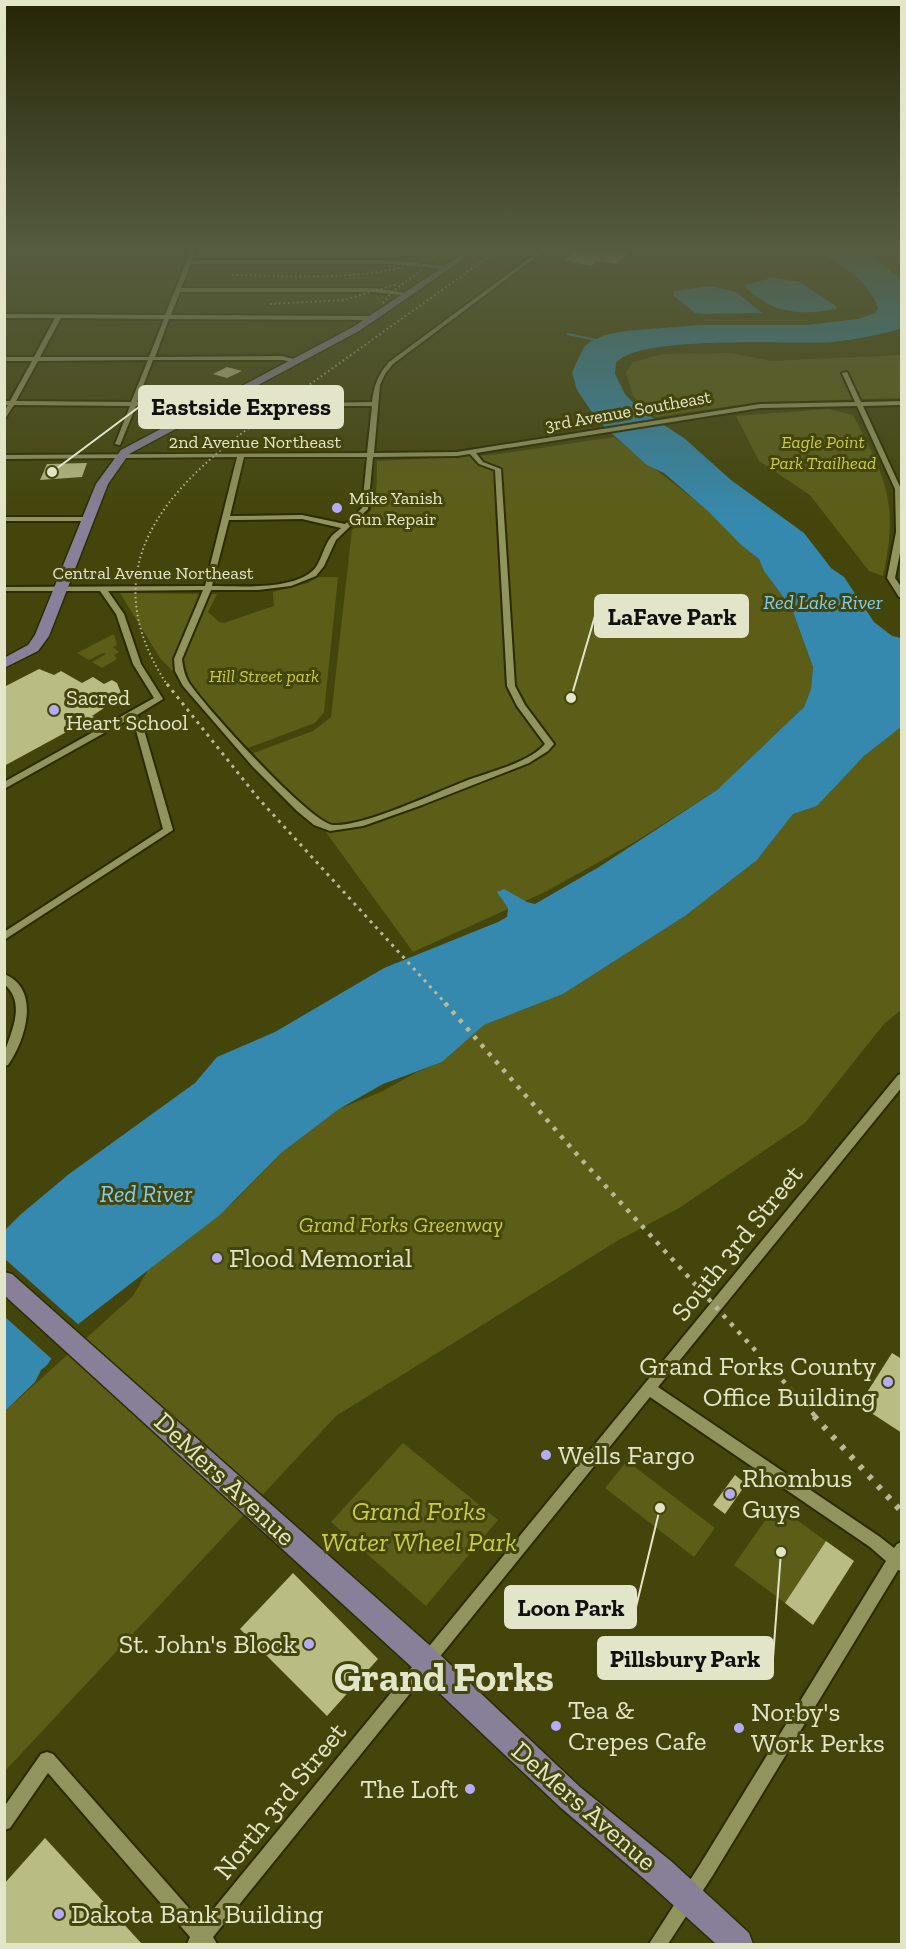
<svg xmlns="http://www.w3.org/2000/svg" width="906" height="1949" viewBox="0 0 906 1949" font-family="'Zilla Slab',serif">
  <rect width="100%" height="100%" fill="#44450b"/>
  <path fill="#5c5e17" d="M732,353L770,361L901,355V398L759,402L656,417L633,396L626,373L633,362L663,354Z
    M828,409L853,415C886,478 899,503 883,576L869,571L810,495L759,461L736,416Z
    M614,437L709,511L741,545L759,559L764,571L792,609L813,667L811,689L804,707L717,790L633,843L545,892L413,952L323,828L253,753L313,731L331,717L352,530C380,510 376,493 377,461L492,455Z
    M318,577H338L324,712L315,723L248,748L160,658L120,593L217,594L208,612L219,622L224,623L274,606L273,592L308,583Z
    M114,634L117,645L113,647L119,652L114,655L117,659L102,668L92,662L106,654L103,653L89,660L77,653Z
    M901,727V1010L884,1024L805,1123L679,1208L617,1241L336,1416L5,1771V1411L133,1296L148,1270L234,1202L281,1153L339,1109L383,1091L417,1072L442,1062L484,1025L563,994L685,916L757,860L793,814L817,806L864,756Z
    M403,1443L498,1520L426,1606L331,1522Z
    M627,1461L715,1528L694,1557L605,1488Z
    M776,1505L826,1541L785,1603L734,1565Z"/>
  <path fill="#3589ae" d="M813,248H861L901,279L902,328C880,335 857,339 834,342C793,345 639,334 616,363L615,374L625,394L639,409L684,438L731,480L804,533L831,568L844,577L874,622L892,636L901,638V727L864,756L817,806L793,814L757,860L685,916L563,994L484,1025L442,1062L383,1084L339,1109L281,1153L221,1214L73,1328L47,1365L41,1370L35,1382L5,1411L4,1231L20,1215L69,1174L195,1083L217,1057L275,1032L384,968L498,922L507,917L508,908L497,892L504,889L527,902L535,904L599,867L717,790L804,707L811,689L813,667L792,609L764,571L759,559L741,545L709,512L664,473L647,465L598,421L577,390L572,372L584,347L590,342L605,335L625,331L700,325H807L858,319L876,313L878,308C867,277 838,264 813,248Z
    M772,278L800,282L836,306V309C800,316 769,313 744,285Z
    M710,286L736,292L762,313L701,314L695,313L673,295L674,291Z"/>
  <path fill="#44450b" d="M5,1259L80,1326L64,1343L54,1361L5,1317Z"/>
  <g fill="none" stroke-linecap="round" stroke-linejoin="round">
    <path stroke="#3589ae" stroke-width="2" d="M568,334L596,340"/>
  </g>
  <path fill="#b9bd84" d="M580,248H595L630,252L616,264L597,261L591,266L564,260Z
    M227,367L242,371L227,378L213,374Z
    M87,463L82,477L40,480L47,464Z
    M39,669L54,675L61,671L82,683L93,677L104,684L112,680L117,683L121,693L119,698L92,716L94,717L4,766V687Z
    M892,1353L902,1359V1433L859,1405Z
    M735,1475L746,1484L725,1514L713,1505Z
    M826,1541L854,1561L813,1625L785,1603Z
    M293,1573L378,1659L327,1716L240,1629Z
    M45,1838L142,1944H4V1884Z"/>
  <g fill="none" stroke-linecap="round" stroke-linejoin="round">
    <g stroke="#2a2b00" stroke-width="4">
      <path id="minor" d="M192,248H196L192,260H391L450,267L447,269L391,264H191L181,288H375L411,294L408,296L375,292H180L171,315L374,316L377,318L374,320L169,319L155,357L282,356L301,361L298,363L282,360H153L137,402H190L212,407L209,409L190,406H136L120,445L115,444L130,406L14,405L4,420V411L8,405H4V401H10L32,361H4V357H34L55,318H4V314L165,315ZM61,318L164,319L149,357H40ZM148,360L131,402L16,401L38,361Z
        M543,248H548L393,364L385,374L380,385L374,453L457,452L760,404L855,402L842,373L847,372L861,402L902,401V405L863,406L901,489L902,543L895,578L902,588V597H899L887,578L896,532L895,489L857,406L760,408L476,453L483,462L501,469L515,686L525,705L554,744L548,751L529,763L422,805L363,826L330,831L314,825L297,811L253,767L183,686L175,671L174,659L203,590L108,591L124,614L141,664L163,699L137,715L142,723L173,830L4,940V932L163,829L134,723L131,718L4,789V782L154,698L133,664L116,614L100,591H4V587L205,586L237,457L4,459V455L367,453L372,406H311L309,405V403L372,402C374,385 378,375 389,362ZM470,454L479,464L495,470L507,686L517,706L545,744C528,764 487,772 463,782C432,794 363,827 333,825C310,823 202,704 188,681C184,673 183,667 182,659L211,590H258L291,586L316,576L324,566L336,540L368,509L373,457L457,456ZM244,457H367L362,508L345,524L302,515L230,516ZM302,519L341,528C338,531 333,534 331,537C324,546 322,558 316,567C298,591 240,586 212,586L229,520Z
        M4,517H88L92,519L88,521H4Z
        M4,974C42,989 25,1041 8,1065L4,1066C4,1061 4,1056 5,1051C12,1030 26,1002 4,984Z
        M902,1074V1087L658,1387L880,1537L894,1548L897,1544L902,1542V1571L898,1570L713,1875L668,1944H649L701,1863L886,1561L870,1547L650,1397L213,1937L217,1944H187L190,1937L48,1773L10,1828L4,1830V1807L41,1754L47,1752L53,1754L202,1923L898,1075Z"/>
    </g>
    <g stroke="#2a2b00" stroke-width="3">
      <path id="major" d="M471,248H480L359,331L129,454L108,484L49,636L38,651L4,668V658L28,645L35,635L96,484L121,450L353,327Z
        M4,1272L12,1274L436,1651L580,1787L672,1862L749,1933L753,1944H716L650,1884L560,1807L416,1671L4,1295Z"/>
    </g>
    <use href="#minor" fill="#92945d" fill-rule="evenodd"/>
    <use href="#major" fill="#888099" fill-rule="evenodd"/>
    <path stroke="#b8ba95" stroke-width="2" stroke-dasharray="1.5 3" stroke-linecap="butt" d="M232,275C310,276 380,284 452,249
      M383,303L392,292L424,268
      M270,304L344,300L398,284
      M168,686C69,537 218,450 323,375C383,332 442,290 501,248"/>
    <path stroke="#b8ba95" stroke-width="3" stroke-dasharray="3 5" stroke-linecap="butt" d="M167,684L258,798L447,1005"/>
    <path stroke="#b8ba95" stroke-width="4.5" stroke-dasharray="4 7" stroke-linecap="butt" d="M445,1003L581,1159L816,1417"/>
    <path stroke="#b8ba95" stroke-width="6" stroke-dasharray="4.5 9" stroke-linecap="butt" d="M814,1416L902,1512"/>
  </g>
  <linearGradient id="sky" x2="0" y2="1"><stop stop-color="#252606"/><stop offset="0.48" stop-color="#565c3f"/><stop offset="1" stop-color="#565c3f" stop-opacity="0"/></linearGradient>
  <rect width="906" height="520" fill="url(#sky)"/>
  <g fill="#b7abf8" stroke="#44450b" stroke-width="2">
    <circle cx="337" cy="508" r="6"/>
    <circle cx="54" cy="710" r="6"/>
    <circle cx="217" cy="1258" r="6"/>
    <circle cx="888" cy="1382" r="6"/>
    <circle cx="546" cy="1455" r="6"/>
    <circle cx="730" cy="1494" r="6"/>
    <circle cx="309" cy="1644" r="6"/>
    <circle cx="556" cy="1726" r="6"/>
    <circle cx="739" cy="1728" r="6"/>
    <circle cx="470" cy="1789" r="6"/>
    <circle cx="59" cy="1914" r="6"/>
  </g>
  <g text-anchor="middle" dominant-baseline="central" stroke-width="6" stroke-linejoin="round" paint-order="stroke">
    <g font-size="18" fill="#e2e5c8" stroke="#44450b">
      <text transform="translate(628 411) rotate(-10)">3rd Avenue Southeast</text>
      <text x="255" y="442">2nd Avenue Northeast</text>
      <text x="153" y="573">Central Avenue Northeast</text>
    </g>
    <g font-size="18" font-style="italic" fill="#c9cc48" stroke="#44450b">
      <text x="823" y="442">Eagle Point<tspan x="823" dy="21">Park Trailhead</tspan></text>
      <text x="264" y="676">Hill Street park</text>
    </g>
    <g font-size="18" fill="#e2e5c8" stroke="#44450b" text-anchor="start">
      <text x="349" y="498">Mike Yanish<tspan x="349" dy="21">Gun Repair</tspan></text>
    </g>
    <g font-size="20" font-style="italic" fill="#82cdf2" stroke="#44450b">
      <text x="823" y="602">Red Lake River</text>
    </g>
    <g font-size="22" fill="#e2e5c8" stroke="#44450b" text-anchor="start">
      <text x="66" y="697">Sacred<tspan x="66" dy="25">Heart School</tspan></text>
    </g>
    <g font-size="22" font-style="italic" fill="#c9cc48" stroke="#44450b">
      <text x="401" y="1224">Grand Forks Greenway</text>
    </g>
    <g font-size="24" font-style="italic" fill="#82cdf2" stroke="#44450b">
      <text x="146" y="1193">Red River</text>
    </g>
    <g font-size="27" fill="#e2e5c8" stroke="#44450b">
      <text transform="translate(737 1243) rotate(-51)">South 3rd Street</text>
      <text transform="translate(225 1479) rotate(43)">DeMers Avenue</text>
      <text transform="translate(280 1801) rotate(-51)">North 3rd Street</text>
      <text transform="translate(584 1806) rotate(41)">DeMers Avenue</text>
    </g>
    <g font-size="27" fill="#e2e5c8" stroke="#44450b" text-anchor="start">
      <text x="229" y="1258">Flood Memorial</text>
      <text x="876" y="1366" text-anchor="end">Grand Forks County<tspan x="876" dy="31">Office Building</tspan></text>
      <text x="558" y="1455">Wells Fargo</text>
      <text x="742" y="1478">Rhombus<tspan x="742" dy="31">Guys</tspan></text>
      <text x="297" y="1644" text-anchor="end">St. John's Block</text>
      <text x="568" y="1710">Tea &amp;<tspan x="568" dy="31">Crepes Cafe</tspan></text>
      <text x="751" y="1712">Norby's<tspan x="751" dy="31">Work Perks</tspan></text>
      <text x="458" y="1789" text-anchor="end">The Loft</text>
      <text x="71" y="1914">Dakota Bank Building</text>
    </g>
    <g font-size="27" font-style="italic" fill="#c9cc48" stroke="#44450b">
      <text x="419" y="1511">Grand Forks<tspan x="419" dy="31">Water Wheel Park</tspan></text>
    </g>
    <g font-size="40" font-weight="bold" fill="#e2e5c8" stroke="#44450b">
      <text x="444" y="1677">Grand Forks</text>
    </g>
  </g>
  <path fill="none" stroke="#e2e5c8" stroke-width="2" d="M52 472L139 407M571 698L595 616M660 1508L636 1607M781 1552L773 1658"/>
  <g fill="#e2e5c8" stroke="#44450b" stroke-width="2">
    <circle cx="52" cy="472" r="6"/>
    <circle cx="571" cy="698" r="6"/>
    <circle cx="660" cy="1508" r="6"/>
    <circle cx="781" cy="1552" r="6"/>
  </g>
  <g fill="#e2e5c8" stroke="#e2e5c8" stroke-width="2">
    <rect x="139" y="386" width="204" height="42" rx="6"/>
    <rect x="595" y="595" width="153" height="42" rx="6"/>
    <rect x="505" y="1586" width="131" height="42" rx="6"/>
    <rect x="598" y="1637" width="175" height="42" rx="6"/>
  </g>
  <g font-size="24" text-anchor="middle" font-weight="bold" fill="#111">
    <text x="241" y="415">Eastside Express</text>
    <text x="672" y="625">LaFave Park</text>
    <text x="571" y="1616">Loon Park</text>
    <text x="685" y="1667">Pillsbury Park</text>
  </g>
  <rect width="906" height="1949" fill="none" stroke="#e2e5c8" stroke-width="12"/>
</svg>
